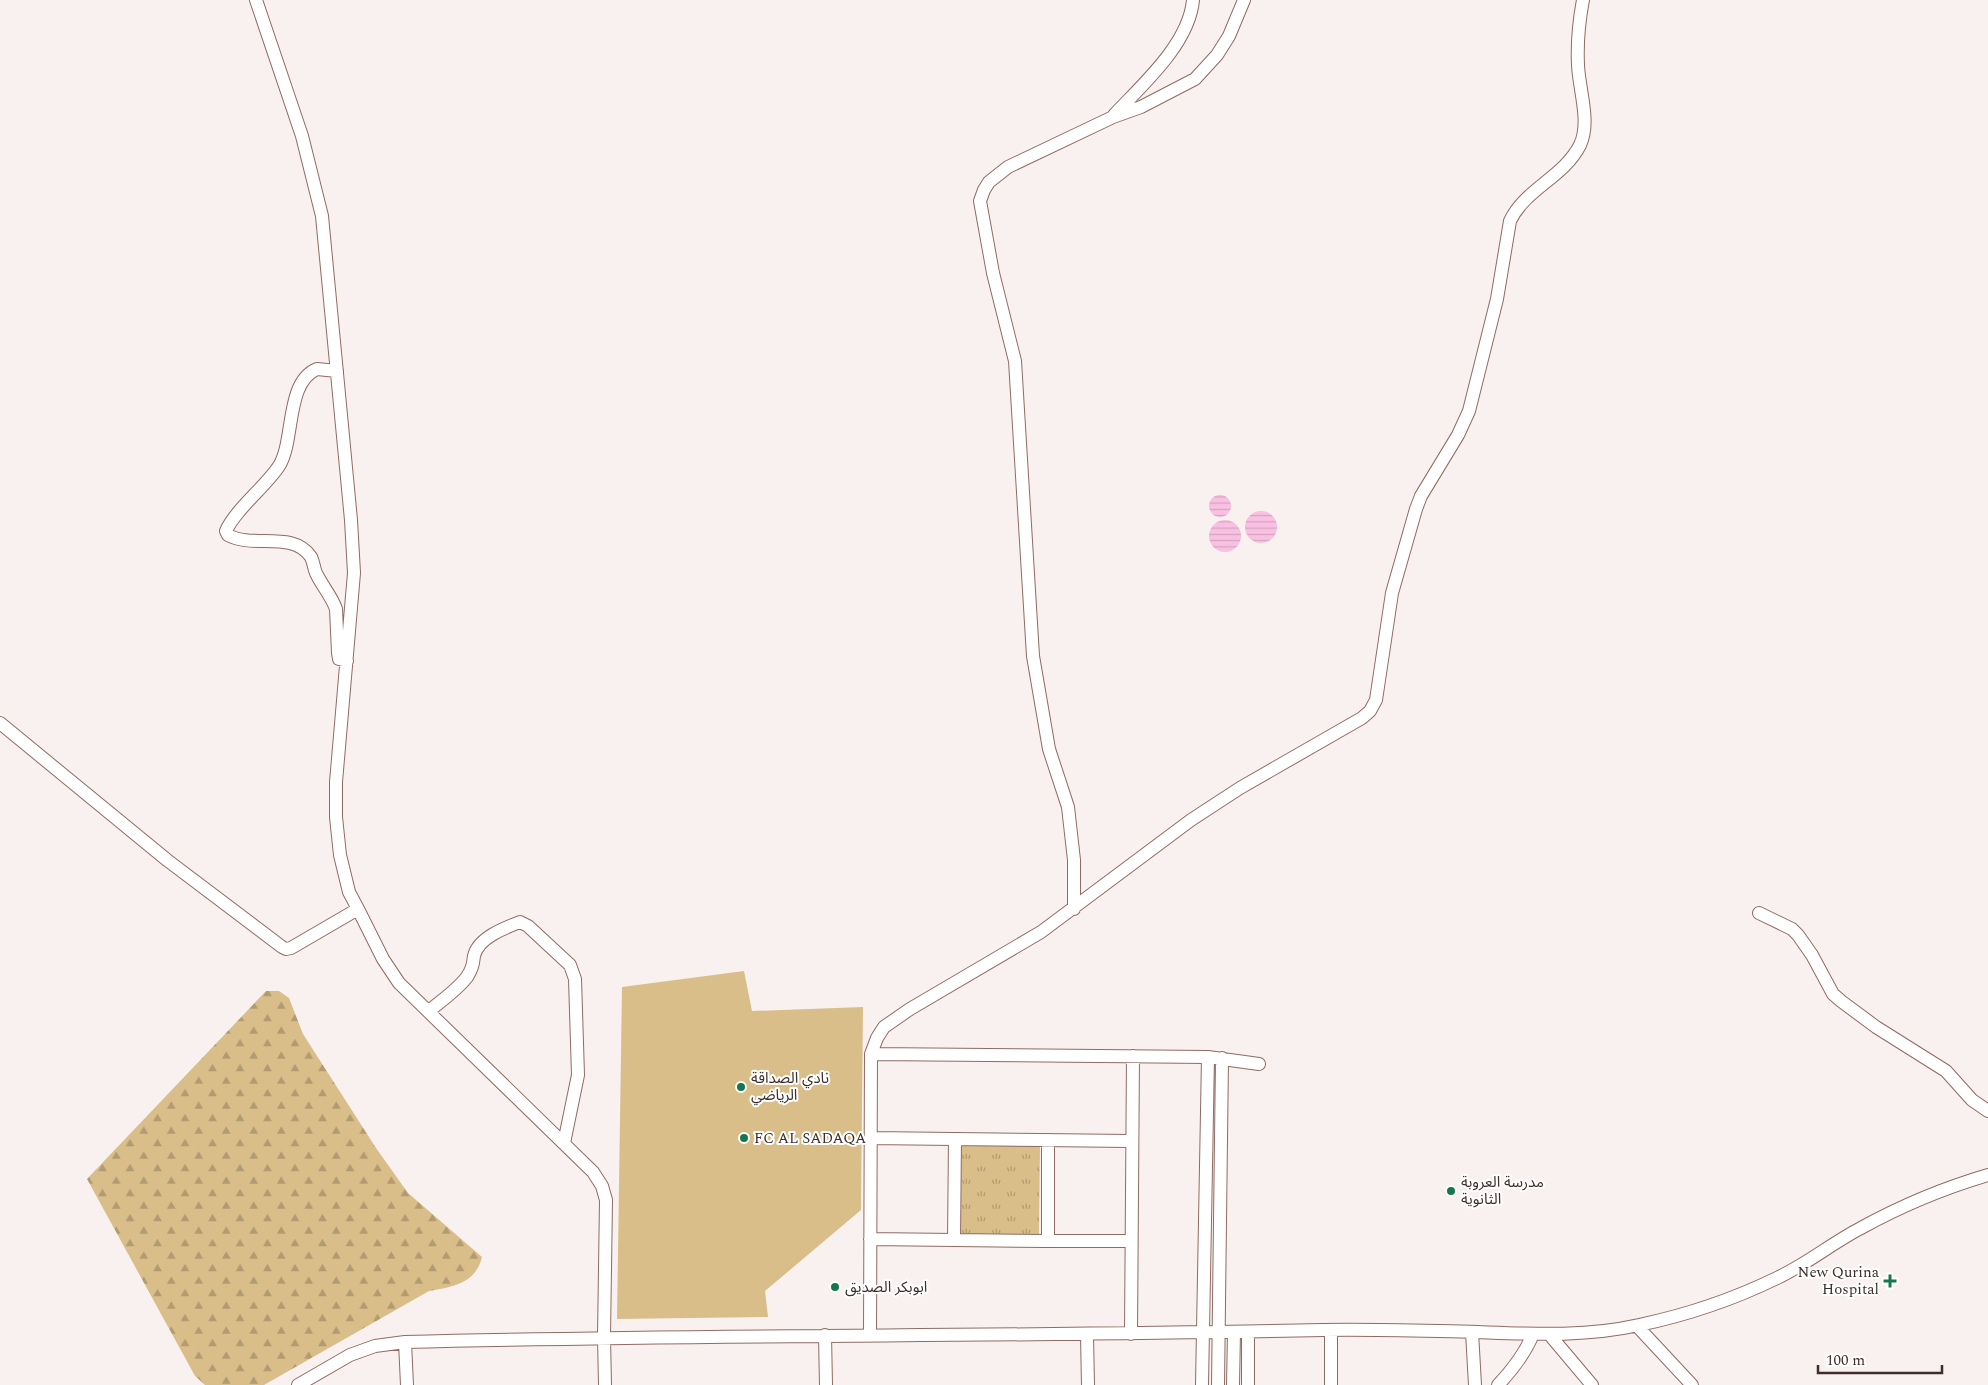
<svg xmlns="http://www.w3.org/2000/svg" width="1988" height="1385" viewBox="0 0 1988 1385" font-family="Spectral,'Noto Sans Arabic',serif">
  <defs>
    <pattern id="grass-tufts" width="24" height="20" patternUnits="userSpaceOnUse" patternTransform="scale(1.25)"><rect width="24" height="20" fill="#dabe89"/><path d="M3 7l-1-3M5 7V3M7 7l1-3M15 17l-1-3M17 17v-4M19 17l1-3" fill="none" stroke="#b29b70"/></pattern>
    <pattern id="forest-firs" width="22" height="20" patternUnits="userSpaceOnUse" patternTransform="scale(1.25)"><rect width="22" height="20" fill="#dabe89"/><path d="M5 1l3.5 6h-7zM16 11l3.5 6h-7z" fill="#b29b70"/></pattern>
    <pattern id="water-rules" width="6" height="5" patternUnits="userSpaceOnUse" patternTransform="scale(1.25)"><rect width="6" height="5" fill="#f8c0e1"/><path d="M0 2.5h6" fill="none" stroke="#d6a5c1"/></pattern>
  </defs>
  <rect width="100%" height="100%" fill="#f9f1ef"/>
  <path fill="url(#grass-tufts)" d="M959,1144L1040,1145L1039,1236L958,1235Z"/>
  <path fill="url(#forest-firs)" d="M266,991H279L289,998L303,1034L376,1148L408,1193L482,1257C476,1283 453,1287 429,1291L264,1385H205L195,1376L87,1179Z"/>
  <path fill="#dabe89" d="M744,971L752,1011L863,1007L861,1210L765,1291L768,1317L617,1319L622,987Z"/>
  <path fill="url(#water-rules)" d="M1209 506a11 11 0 1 1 22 0a11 11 0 1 1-22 0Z
    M1245 527a16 16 0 1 1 32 0a16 16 0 1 1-32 0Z
    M1209 536a16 16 0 1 1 32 0a16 16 0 1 1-32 0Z"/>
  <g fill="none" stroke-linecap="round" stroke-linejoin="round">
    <g stroke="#8f6b63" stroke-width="14">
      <path id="minor" d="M256,0L302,136L322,216L351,520L354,573L336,782V817L340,855L349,892L358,909L383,959L399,983L593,1172L602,1186L606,1200L604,1337L605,1385
        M1114,115C1143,84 1189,44 1193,0
        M337,371L317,369C285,382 295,441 279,466C266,486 235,510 226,531L228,535C253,549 293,530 311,557C314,563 314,570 317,575C323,587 332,597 336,609L338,653L339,659L347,661
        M0,723L167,860L282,947L286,949L291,948L358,909
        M1074,909V860L1068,807L1049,749L1033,656L1015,361L993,273L980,201L984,190L989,182L1008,167L1113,117L1141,107L1195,79L1217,55L1229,36L1244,0
        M1759,913L1792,929L1798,935L1812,955L1833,994L1841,1001L1876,1027L1946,1071L1972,1100L1988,1111
        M429,1011C441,1001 457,990 467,977C472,969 473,965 474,956C478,938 504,928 520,922L528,926L570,965L575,979L578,1075L564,1143
        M871,1054L877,1038L884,1027L910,1009L1041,932L1191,820L1240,788L1362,718L1370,711L1376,700L1392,593L1416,509L1421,496L1458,435L1469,411L1497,299L1510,221C1525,189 1564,177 1580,145C1591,122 1579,90 1578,65C1577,44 1579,21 1583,0
        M870,1138L1131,1141
        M870,1239L1048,1241V1140
        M954,1240L955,1139
        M1048,1241H1130
        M1637,1326L1692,1385
        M1472,1332L1475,1385
        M1131,1334L1133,1056
        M1549,1334L1592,1385
        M825,1335L826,1385
        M870,1335L871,1054L1208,1057L1259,1064
        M1087,1335L1088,1385
        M405,1342L407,1385
        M298,1385L350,1355L375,1346L405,1342C711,1334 1017,1337 1323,1330C1374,1329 1426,1331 1478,1332C1532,1334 1586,1337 1639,1325C1687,1315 1734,1299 1777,1278C1807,1264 1832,1243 1861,1228C1901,1206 1944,1188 1988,1175
        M1202,1385L1208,1057
        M1218,1385L1222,1058
        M1233,1385L1234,1332
        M1248,1385V1332
        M1331,1385V1330
        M1498,1385C1513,1369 1525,1354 1533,1334"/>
    </g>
    <use href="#minor" stroke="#fff" stroke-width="12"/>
  </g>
  <g fill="#16774e" stroke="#fff" stroke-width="2">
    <circle cx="741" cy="1087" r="5"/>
    <circle cx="744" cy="1138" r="5"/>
    <circle cx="1451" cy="1191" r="5"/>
    <path d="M1887.5 1273.5h5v5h5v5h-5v5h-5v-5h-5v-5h5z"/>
    <circle cx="835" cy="1287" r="5"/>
  </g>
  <g text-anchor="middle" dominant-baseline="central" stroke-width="4" stroke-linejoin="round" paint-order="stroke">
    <g font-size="15" fill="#3d2e2a" stroke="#fff" text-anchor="start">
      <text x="751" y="1078">نادي الصداقة<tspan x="751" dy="17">الرياضي</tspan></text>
      <text x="754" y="1138">FC AL SADAQA</text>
      <text x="1461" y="1182">مدرسة العروبة<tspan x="1461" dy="17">الثانوية</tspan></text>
      <text x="1879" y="1272" text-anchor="end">New Qurina<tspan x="1879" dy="17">Hospital</tspan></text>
      <text x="845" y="1287">ابوبكر الصديق</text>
    </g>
  </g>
  <path d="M1818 1365v8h124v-8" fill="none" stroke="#3d2e2a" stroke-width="2.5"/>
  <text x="1826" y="1365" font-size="15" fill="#3d2e2a" stroke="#ffffff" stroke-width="4" paint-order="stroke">100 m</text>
</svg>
